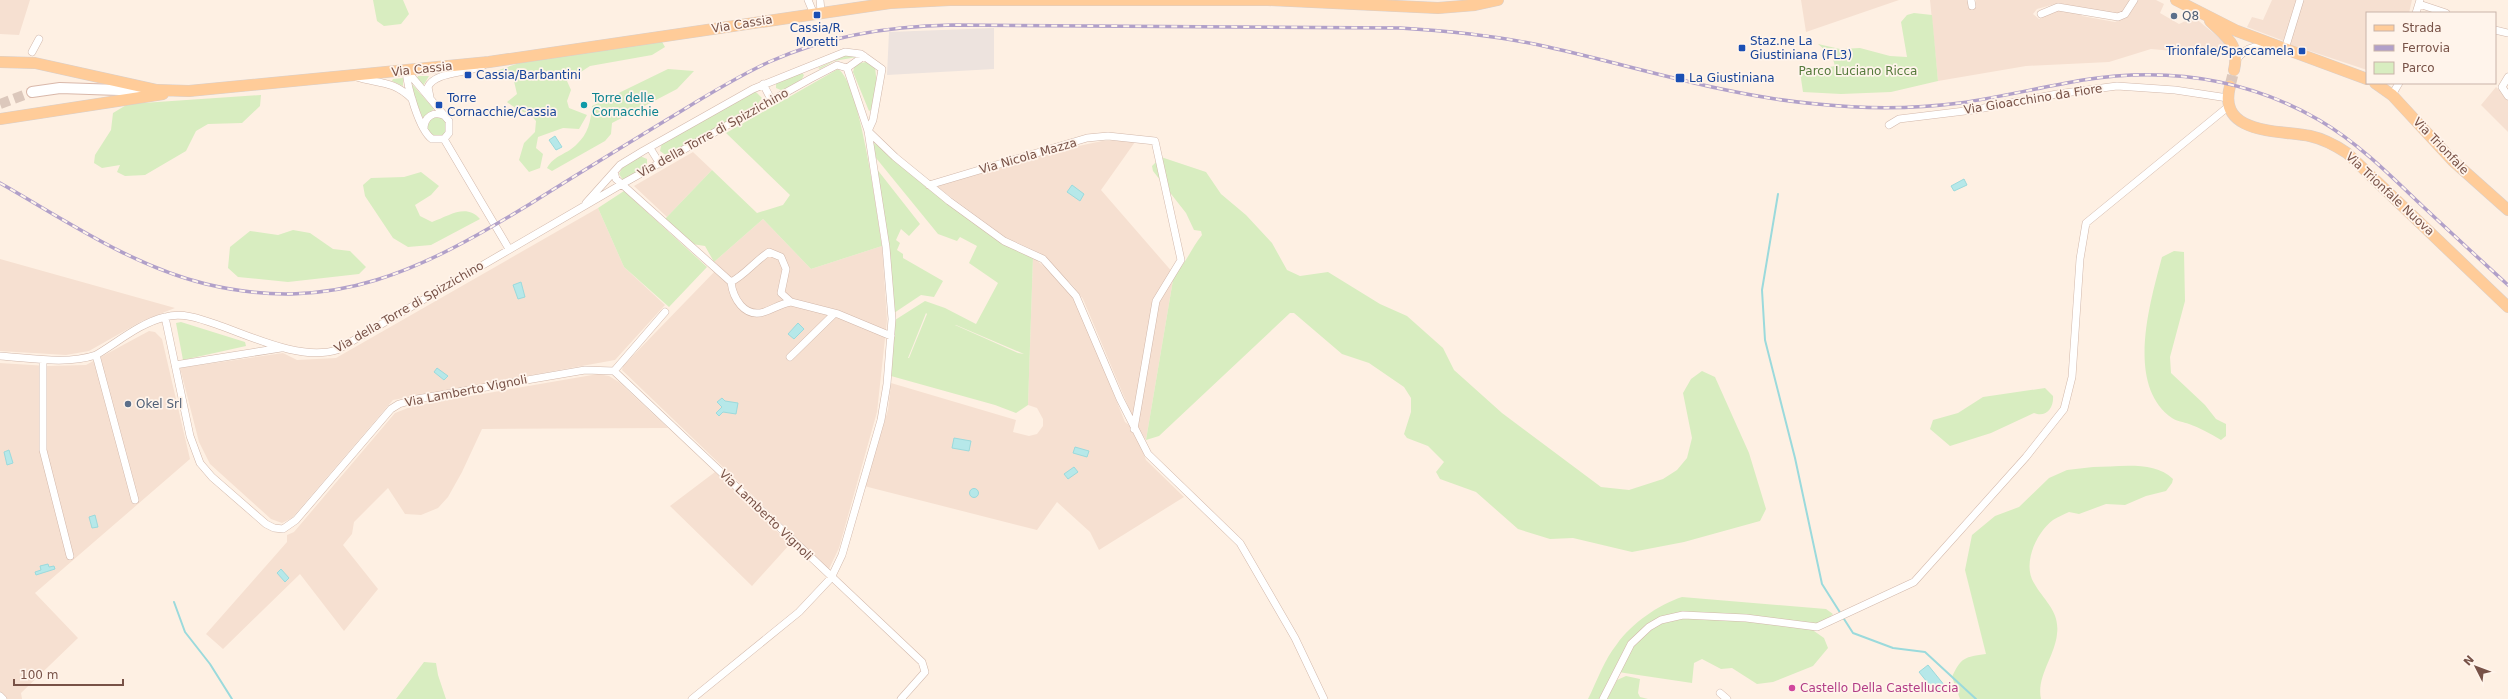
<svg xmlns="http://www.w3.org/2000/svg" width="2508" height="699" viewBox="0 0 2508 699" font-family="'DejaVu Sans',sans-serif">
  <rect width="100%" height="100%" fill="#fef0e3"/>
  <path fill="#f6e0d1" d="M0,0H30L19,35L0,34Z
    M1801,0H1899L1806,32Z
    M1930,0H1968V7L1976,6V0H2130L2124,12L2113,15L2059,3L2037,9L2033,14L2039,19L2060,8L2081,13L2082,16L2115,22L2123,18L2136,0H2156L2164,4L2160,13L2179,24L2194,17L2229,46L2230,56L2151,49L2109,62L2026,66L1938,81Z
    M2272,0H2298L2284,41L2247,27L2252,17L2263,20Z
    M2303,0H2412L2409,13H2367V70L2289,44Z
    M2496,87L2508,98V132L2481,105Z
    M1129,140L1135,142L1101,190L1174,274L1146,440L1136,425L1083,299L1074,287L1040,253L1005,237L936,186L1055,151L1102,141Z
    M693,152L712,170L667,217L634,186Z
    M598,208L624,267L665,305L615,360L393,400L292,518L282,523L271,519L210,464L199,442L180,368L283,353L297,360L336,358Z
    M763,219L811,269L882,246L887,320L877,412L839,548L829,569L622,370L623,366L719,267L714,262Z
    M1033,257L1057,278L1076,301L1125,422L1134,429L1146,460L1184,497L1099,550L1090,532L1057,502L1037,530L864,486L888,410L891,383L1016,420L1013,432L1029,436L1037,434L1043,426V419L1037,408L1028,405Z
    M0,259L175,308L142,321L89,351L66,355L0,351Z
    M149,331L155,332L162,339L190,459L35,593L78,638L21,693L22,699H0V363L48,366L86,365Z
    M598,374L609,376L619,382L668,428L482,429L462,472L448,497L438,508L421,515L405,514L388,488L354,522L352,534L343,545L378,589L344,631L300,574L223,649L206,634L287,542V535L294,532L395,413L413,406Z
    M715,472L790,544L752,586L670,506Z"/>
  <path fill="#ede3de" d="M994,28V69L887,75L889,32Z"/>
  <path fill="#d8edc0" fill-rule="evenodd" d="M373,0H403L409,14L401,24L384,26L377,21Z
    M1914,13L1932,15L1938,81L1891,92L1841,94L1803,92L1800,72L1835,66L1832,56L1818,44L1840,49L1860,48L1890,56L1907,57L1901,22L1907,15Z
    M661,40L665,47L652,55L590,66L567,81L571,90L567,101L569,108L587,115L579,129L563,128L538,137L536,148L543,154L540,168L529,172L519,160L524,143L535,132L536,121C530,113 517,111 507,102L517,94L513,77L495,78L494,72C547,51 605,46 661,40Z
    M849,54L857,57L834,61L820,69L818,68Z
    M866,62L875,67L877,85L871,110L869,111L853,72L855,64Z
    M668,69L694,71L677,89L612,123L611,134L605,141L552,171L547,168C554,155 568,154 577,144C588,134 591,121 592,106Z
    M838,69C860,82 877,215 882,246L811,269L763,219L714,262L705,246L692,244L665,219L712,170L757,213L783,205L790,195L726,133Z
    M801,72L804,75L802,79L783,91L776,88V82Z
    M418,76H429L423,86L417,78Z
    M403,78V86L392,81L393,79Z
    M411,83L434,109L423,119L410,85Z
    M755,91L762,98L757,105L667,156L660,151L662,142Z
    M261,95L260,106L242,123L208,124L196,131L186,151L145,175L125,176L117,172L120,165L102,168L94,163L95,155L111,130L113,113L128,104Z
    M427 127a10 10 0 1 1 20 0a10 10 0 1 1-20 0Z
    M872,141L894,160L1033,257L1028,405L1016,413L995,405L891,376L895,320L925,301L945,308L976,324L998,283L969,263L977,246L960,237L957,241L938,234L876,158ZM926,313L927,314L909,358H908ZM955,325H956L1024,354L1018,353Z
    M640,156L647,159V166L623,180L619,174L622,168Z
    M1161,157L1206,172L1221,194L1246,215L1272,243L1287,270L1300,276L1328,272L1380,304L1407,316L1443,348L1454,370L1502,413L1601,487L1629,490L1663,479L1677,470L1687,458L1692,438L1683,393L1691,379L1702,371L1715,377L1749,453L1766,509L1760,521L1684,542L1632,552L1573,538L1550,539L1518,529L1476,492L1440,479L1436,472L1444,462L1428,446L1407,438L1404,434L1411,412V398L1404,387L1369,363L1342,354L1294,313H1290L1159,436L1146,440L1174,274C1187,263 1191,248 1202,235L1201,231L1194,230L1186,213L1153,171L1152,166Z
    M876,168L920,224L909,236L901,229L896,240L900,243L897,250L903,254V258L943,281L934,297L921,295L894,313Z
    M421,172L439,186L431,195L415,205L420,216L432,222C449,216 466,203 480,219L431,245L408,247L393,238L365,196L363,185L371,178L404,177Z
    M624,191L707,267L669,307L624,267L598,208Z
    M293,230L310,233L333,249L350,251L366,267L359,274L288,282L238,277L228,268L230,247L250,231L278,235Z
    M2174,251L2184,252L2185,301L2170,357L2171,373L2205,405L2216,419L2226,424V436L2221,440C2211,434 2200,428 2189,424C2184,422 2176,421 2172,418C2125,385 2150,303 2162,257Z
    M181,322L245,342L246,346L183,360L176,323Z
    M2045,388L2053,396C2054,408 2046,418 2034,413L1991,433L1950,446L1930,429L1933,420L1958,413L1983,397Z
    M2093,467C2118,467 2154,460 2173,479L2172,483L2166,491L2146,496L2125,505L2106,504L2079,514L2069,512C2064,514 2058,517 2053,520C2036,533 2022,564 2034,583C2044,601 2060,611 2057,634C2055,656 2036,677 2041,699H1960L1952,677C1961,657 1965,657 1986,654L1965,570L1972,535L1995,516L2019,507L2049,478L2067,470Z
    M1682,597L1826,609L1833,614L1825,622L1813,626L1814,631L1824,638L1828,648L1813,666L1773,682L1757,684L1732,668L1721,669L1702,659L1694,663L1692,683L1618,672L1600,699H1588C1597,681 1604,660 1617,644C1632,623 1658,605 1682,597Z
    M424,662L436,663L438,675L446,699H396Z
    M1626,676L1640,679L1638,693L1640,697L1648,699H1607L1617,680Z"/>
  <path fill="#b6e8e9" stroke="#9bdadc" d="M555,136L562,147L556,150L549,140Z
    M1964,179L1967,185L1954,191L1951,186Z
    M1072,185L1084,194L1080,201L1067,192Z
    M521,282L525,297L518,299L513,285Z
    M798,323L804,329L794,339L788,334Z
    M437,368L448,376L444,380L434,372Z
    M722,398L725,401L738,403L736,414L723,412L719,416L716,413L722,407L717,402Z
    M954,438L971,441L969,451L952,448Z
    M1075,447L1089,451L1087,457L1073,453Z
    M9,450L13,463L7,465L4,452Z
    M1074,467L1078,472L1068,479L1064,474Z
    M969.5 493a4.5 4.5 0 1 1 9 0a4.5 4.5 0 1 1-9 0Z
    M95,515L98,527L92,528L89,517Z
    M48,564L49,567L54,566L55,569L36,575L35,572L41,570L40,566Z
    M281,569L289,578L285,582L277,573Z
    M1928,665L1945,686L1936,693L1919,672Z"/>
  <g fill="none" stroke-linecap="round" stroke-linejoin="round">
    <path stroke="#9bdadc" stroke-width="2" d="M1778,194L1762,290L1765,340L1795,458L1822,584L1841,614
      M174,602L185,632L210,664L232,699
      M1844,619L1853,633L1893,648L1925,652L1976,699"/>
    <path stroke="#dcc8bc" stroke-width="10" stroke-dasharray="10 5" stroke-linecap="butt" d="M0,104L32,92"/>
    <path stroke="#dcc8bc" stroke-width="11" stroke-dasharray="11 5.5" stroke-linecap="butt" d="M2230,86L2234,70"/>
    <g stroke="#d2b8ab" stroke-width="8">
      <path id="minor" d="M808,0L813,12
        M820,0L821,11
        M1971,0L1972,6
        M2419,4L2446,13
        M2416,13L2420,0
        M2041,14L2058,7L2118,17L2125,14L2134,0
        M2495,30L2508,33
        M32,52L39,39
        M2236,61C2248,41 2265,47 2285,49L2300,0
        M847,68L864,56
        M406,70L449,121V133L444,139H432C419,130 407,86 406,70Z
        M356,77C379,84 393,80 412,99
        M2508,77L2502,87L2508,96
        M763,84L772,101
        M2392,95L2399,83
        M430,97L428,87C435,71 469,74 484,65
        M1889,125L1899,119L1973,110L2057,94L2117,86L2175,90L2228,98
        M424,129C424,117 434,110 445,116
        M868,131L895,157L949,201L1004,241L1043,259L1076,296L1120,399L1148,454L1240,543L1295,638L1324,699
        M444,139L509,249
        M650,148L660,164
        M614,172L616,179L731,282
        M929,185L1087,138L1108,136L1155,141L1181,260L1156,301L1134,429
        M586,203L620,165L643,151L753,89L845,52L861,54L882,69L873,120L868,131
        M731,282C745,275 755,261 769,252L781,257L786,269L781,293L791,302L838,314L891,336
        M731,282C733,298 744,318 764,312C773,309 780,304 791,302
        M165,317L190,436L200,463L212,477L266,524L274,528L283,529L296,520L391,409L399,404L417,399L585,370L614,371L922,662L925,672L901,699
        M96,355L135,500
        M0,356C31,358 66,365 96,355C118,342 140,323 165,317C183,312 201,319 218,325C253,337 301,361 337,350L622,184L810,79L837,65L847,68
        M790,357L834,314
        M43,360V450L70,556
        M175,365L281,348
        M614,371L665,312
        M1720,693L1727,699
        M0,696L3,699
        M692,699L799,612L831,578L842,555L881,420L887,384L892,319L886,247L868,131L847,68
        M1603,699L1631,644L1649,627L1661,620L1683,615L1746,618L1817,627L1914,582L2026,457L2064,409L2072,377L2080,259L2086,223L2229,106"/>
    </g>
    <g stroke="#d9b8aa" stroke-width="12">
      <path id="secondary" d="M32,92L60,88L149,91"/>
    </g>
    <g stroke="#d9cfcb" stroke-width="12">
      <path id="primary" d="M2176,0L2237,31L2367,79
        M2210,21C2226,37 2240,44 2234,70
        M0,62L35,63L157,90L189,91L489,62L890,3L950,0H1268L1438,8L1475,5L1498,0
        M2375,83L2392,95L2453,161L2508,210
        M2230,86C2217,135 2280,130 2310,136C2324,139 2335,145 2347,153L2508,307
        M0,119L163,94"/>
    </g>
    <use href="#minor" stroke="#fff" stroke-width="7"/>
    <use href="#secondary" stroke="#fff" stroke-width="10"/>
    <use href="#primary" stroke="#fc9" stroke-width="11"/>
    <g stroke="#b1a0c9" stroke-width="3.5">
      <path id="rail" d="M0,183C65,220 132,266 206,284C335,315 423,269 530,204C576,175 622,147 668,119C701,99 734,78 769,62C827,36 888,26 952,25L1400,28C1450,31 1500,36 1548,47C1638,67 1725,96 1817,104C1864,109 1913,109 1960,103C2001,97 2042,87 2083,80C2166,67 2246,78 2319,120C2355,141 2386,171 2416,200C2446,228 2477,257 2508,285"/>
    </g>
    <use href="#rail" stroke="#fff4eb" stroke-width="2" stroke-dasharray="6" stroke-linecap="butt"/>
  </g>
  <g fill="#1a4fb4" stroke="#fff4eb" stroke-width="1.5">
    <rect x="813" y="11" width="8" height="8" rx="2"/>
    <rect x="1738" y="44" width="8" height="8" rx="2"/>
    <rect x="2298" y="47" width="8" height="8" rx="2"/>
    <rect x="464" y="71" width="8" height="8" rx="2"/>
    <rect x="1675" y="73" width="10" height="10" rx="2"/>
    <rect x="435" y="101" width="8" height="8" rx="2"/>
  </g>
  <g fill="#5c6f8a" stroke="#fff4eb" stroke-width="1.5">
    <circle cx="2174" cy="16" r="4"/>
    <circle cx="128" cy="404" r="4"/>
  </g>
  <circle fill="#0f9aa8" stroke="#fff4eb" stroke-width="1.5" cx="584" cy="105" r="4"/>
  <circle fill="#d1479c" stroke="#fff4eb" stroke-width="1.5" cx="1792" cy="688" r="4"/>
  <g text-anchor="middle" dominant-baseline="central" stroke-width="3.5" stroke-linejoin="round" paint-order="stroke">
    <g font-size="12" fill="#4e5e75" stroke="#fff4eb" text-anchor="start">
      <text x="2182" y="16">Q8</text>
      <text x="136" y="404">Okel Srl</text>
    </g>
    <g font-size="12" fill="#785247" stroke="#fff4eb">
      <text transform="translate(742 24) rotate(-9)">Via Cassia</text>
      <text transform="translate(422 69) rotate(-6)">Via Cassia</text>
      <text transform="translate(2033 99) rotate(-9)">Via Gioacchino da Fiore</text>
      <text transform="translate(713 133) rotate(-29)">Via della Torre di Spizzichino</text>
      <text transform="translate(2441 146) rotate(46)">Via Trionfale</text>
      <text transform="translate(1028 156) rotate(-16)">Via Nicola Mazza</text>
      <text transform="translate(2390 194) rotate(43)">Via Trionfale Nuova</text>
      <text transform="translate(409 307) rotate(-30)">Via della Torre di Spizzichino</text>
      <text transform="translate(466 391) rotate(-11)">Via Lamberto Vignoli</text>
      <text transform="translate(766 515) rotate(44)">Via Lamberto Vignoli</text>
    </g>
    <g font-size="12" fill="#164399" stroke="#fff4eb" text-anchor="start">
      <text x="817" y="28" text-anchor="middle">Cassia/R.<tspan x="817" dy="14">Moretti</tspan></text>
      <text x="1750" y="41">Staz.ne La<tspan x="1750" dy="14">Giustiniana (FL3)</tspan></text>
      <text x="2294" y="51" text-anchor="end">Trionfale/Spaccamela</text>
      <text x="476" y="75">Cassia/Barbantini</text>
      <text x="1689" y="78">La Giustiniana</text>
      <text x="447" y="98">Torre<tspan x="447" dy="14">Cornacchie/Cassia</tspan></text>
    </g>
    <g font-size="12" fill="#557a3b" stroke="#fff4eb">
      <text x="1858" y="71">Parco Luciano Ricca</text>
    </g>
    <g font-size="12" fill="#0d838f" stroke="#fff4eb" text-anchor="start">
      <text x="592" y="98">Torre delle<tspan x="592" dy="14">Cornacchie</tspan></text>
    </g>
    <g font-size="12" fill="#b23c85" stroke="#fff4eb" text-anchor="start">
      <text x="1800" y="688">Castello Della Castelluccia</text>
    </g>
  </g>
  <rect x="2366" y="12" width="130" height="72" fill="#fff4eb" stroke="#c9b3a9"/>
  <rect x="2374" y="25" width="20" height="6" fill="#ffcc99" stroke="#c9b3a9"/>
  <text x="2402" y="32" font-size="12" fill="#785247">Strada</text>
  <rect x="2374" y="45" width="20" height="6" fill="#b1a0c9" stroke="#c9b3a9"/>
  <text x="2402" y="52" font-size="12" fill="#785247">Ferrovia</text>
  <rect x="2374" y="62" width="20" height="12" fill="#d8edc0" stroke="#c9b3a9"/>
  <text x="2402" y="72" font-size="12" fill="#785247">Parco</text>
  <g transform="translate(2476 667) rotate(312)" stroke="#fff4eb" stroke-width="3" paint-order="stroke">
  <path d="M0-3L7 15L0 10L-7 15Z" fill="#785247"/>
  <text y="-6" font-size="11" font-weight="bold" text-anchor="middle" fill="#785247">N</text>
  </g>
  <path d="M14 679v6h109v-6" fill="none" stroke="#785247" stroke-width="2"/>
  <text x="20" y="679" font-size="12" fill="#785247" stroke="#fff4eb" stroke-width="3" paint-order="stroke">100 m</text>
</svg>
